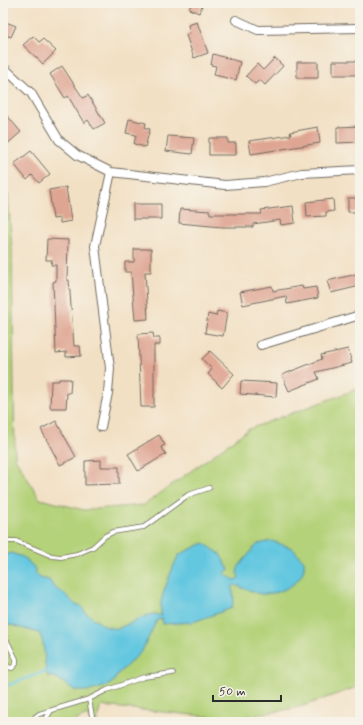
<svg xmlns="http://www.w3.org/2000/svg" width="363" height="725" viewBox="0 0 363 725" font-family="Mynerve,sans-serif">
  <rect width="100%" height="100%" fill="#f7f3e8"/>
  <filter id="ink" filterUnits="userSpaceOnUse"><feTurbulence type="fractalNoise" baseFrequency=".025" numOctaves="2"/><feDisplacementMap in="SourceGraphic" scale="8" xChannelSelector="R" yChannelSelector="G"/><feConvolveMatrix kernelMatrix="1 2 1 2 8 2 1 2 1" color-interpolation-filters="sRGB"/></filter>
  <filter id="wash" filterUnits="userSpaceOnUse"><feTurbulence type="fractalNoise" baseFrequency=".012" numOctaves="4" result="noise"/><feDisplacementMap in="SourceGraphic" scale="16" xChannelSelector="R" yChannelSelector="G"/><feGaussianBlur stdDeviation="0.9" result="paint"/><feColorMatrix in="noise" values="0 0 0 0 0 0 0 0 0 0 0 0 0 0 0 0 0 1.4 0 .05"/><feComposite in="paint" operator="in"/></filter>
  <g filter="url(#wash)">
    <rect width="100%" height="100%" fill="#f2e0c4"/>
    <path fill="#b4d279" stroke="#707e52" d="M3,189L8,195L12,249L15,458L40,499L84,510L144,505L249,429L360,388V686L300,707L234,719L101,706L98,716V722H91L87,715L73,722H3Z"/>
    <path fill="#63c7e0" stroke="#477986" d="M272,541L292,548L304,561C307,582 280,595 262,594C255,594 249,589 241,588L240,585L238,587L234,585L232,587L234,598L232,608L193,622L163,624L162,619L157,620L142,651L119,673L113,682L107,686L90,691H76L55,677H48C42,663 47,646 39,633L3,623V555L11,553L23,557L34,567L36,574L40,578L49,580L55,588L65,594L76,605H80L85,612L100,623L107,627L117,629L148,615L155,614L161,616C161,611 160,606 161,601C162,595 176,558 179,555C182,553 199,545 204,543L220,554L229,570L224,573L234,580L239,578L237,572L239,566L253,549L258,544Z"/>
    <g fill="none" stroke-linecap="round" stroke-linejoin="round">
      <path stroke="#63c7e0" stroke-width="2.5" d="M3,687L46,671"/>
    </g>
    <g id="blocks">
      <path fill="#dfa593" d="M192,3H203L199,13L189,9Z
        M3,21L16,26L11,37L3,34Z
        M197,22L208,53L194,58L186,35L190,33L188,25Z
        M33,36L39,42L43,39L56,51L43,64L23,45Z
        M213,54L240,62L236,80L214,75L216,66L211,65Z
        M275,58L283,66L265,85L260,80L255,84L246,76L257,64L263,70Z
        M333,61H360V75H333Z
        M297,62H318V78H297Z
        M62,66L83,98L88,95L105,123L94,129L88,120L84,123L68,96L65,98L50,74Z
        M3,111L21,132L6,145L3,141Z
        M129,119L146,123L145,128L150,129L145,147L134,144L136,135L126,133Z
        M360,126V142L337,143V127Z
        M318,127L320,143L251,154L249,141L291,135L290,132Z
        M168,136L194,138L192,154L166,151Z
        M209,138H228V143H236V155H209Z
        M31,151L50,174L39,183L32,175L27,180L14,164Z
        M66,187L71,221L60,223V218L53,219L49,190Z
        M348,198H360V212H348Z
        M333,199L334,211L326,212V216L307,217L306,202Z
        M133,204H161V219H133Z
        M293,206L295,223L281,225L280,220L253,224V227H222L179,223L180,209L210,211V214H262L261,210Z
        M47,239L68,240L67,280H69L74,346H80L81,356L66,357V352L56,353L53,282L56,281V265H51L52,260H46Z
        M134,249H151V272H145L148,319L135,320L131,272H125V262H134Z
        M357,274L360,286L331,293L327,281Z
        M272,286L273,291L302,286L303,289L316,287L318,298L287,304L286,296L243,305L240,292Z
        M217,311L227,313L223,336L205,333L208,314L216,316Z
        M153,333L154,338H160V345H154V407H141L138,334Z
        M348,349L352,363L316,372L319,379L289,391L282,375L322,359L321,355Z
        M210,351L234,374L222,388L208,374L212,369L202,359Z
        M59,379H71L70,393H67L66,408H50L51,381H59Z
        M241,381L277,383L276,397L240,394Z
        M56,421L76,457L60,465L41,429Z
        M159,435L165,445L161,447L166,454L138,471L128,454Z
        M101,460V467H119V484L85,485V461Z"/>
    </g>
  </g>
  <g filter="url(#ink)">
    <use href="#blocks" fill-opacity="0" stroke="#716a61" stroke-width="1"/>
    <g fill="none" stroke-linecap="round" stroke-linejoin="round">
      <g stroke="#716a61" stroke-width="5.5">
        <path id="service" d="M3,544L7,541H16L52,556L61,557L77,554L93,547L105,536L113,532L144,527L188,495L209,488
          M3,633L16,659V664L12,668L8,667L3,657
          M89,699L93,722
          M35,722V717L39,714L89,699L107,690L144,677L173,673
          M41,722L45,720L51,711"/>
      </g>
      <g stroke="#716a61" stroke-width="10">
        <path id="minor" d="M236,20L258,30L360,28
          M3,67L31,93L59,140L77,155L111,172L225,185L264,182L302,173L360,170
          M261,345L360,315
          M101,427L108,393L110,368L95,246L111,172"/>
      </g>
      <use href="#service" stroke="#fff" stroke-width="4"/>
      <use href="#minor" stroke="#fff" stroke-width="8"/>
    </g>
  </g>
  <rect width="363" height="725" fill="none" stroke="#f7f3e8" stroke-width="16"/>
  <path d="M213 695v6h68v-6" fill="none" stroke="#2b2b2b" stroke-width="2"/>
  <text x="219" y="695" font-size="12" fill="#2b2b2b" stroke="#f7f3e8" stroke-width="3" paint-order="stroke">50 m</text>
</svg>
